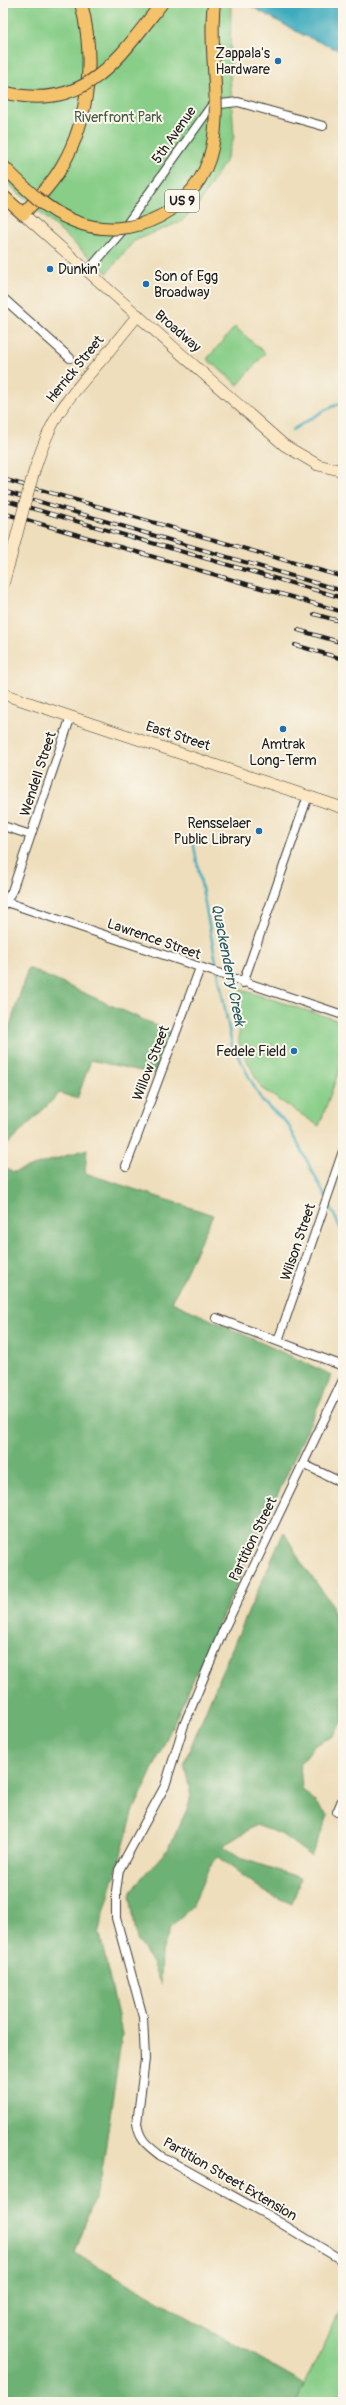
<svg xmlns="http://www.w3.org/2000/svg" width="346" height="2405" viewBox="0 0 346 2405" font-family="Pangolin,sans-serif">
  <rect width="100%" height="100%" fill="#fbf7ec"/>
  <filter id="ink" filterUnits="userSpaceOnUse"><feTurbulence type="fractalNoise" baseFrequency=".025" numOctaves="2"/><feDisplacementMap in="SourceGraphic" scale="8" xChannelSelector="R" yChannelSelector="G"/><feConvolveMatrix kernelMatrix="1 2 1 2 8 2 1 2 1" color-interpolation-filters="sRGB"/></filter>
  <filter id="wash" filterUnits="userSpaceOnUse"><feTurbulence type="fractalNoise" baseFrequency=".012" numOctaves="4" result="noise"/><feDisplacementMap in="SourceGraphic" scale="16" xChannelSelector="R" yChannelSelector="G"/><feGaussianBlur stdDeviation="0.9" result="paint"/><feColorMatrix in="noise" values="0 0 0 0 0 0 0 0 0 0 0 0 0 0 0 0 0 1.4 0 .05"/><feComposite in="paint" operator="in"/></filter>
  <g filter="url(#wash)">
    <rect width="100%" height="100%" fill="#eedebc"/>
    <path fill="#88ce88" stroke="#527552" d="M3,3H231L230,74L234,137L226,160L199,204L182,221L134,241L107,273L3,179Z
      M235,327L265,353L238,385L207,359Z
      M239,989L343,1022V1060L319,1126L261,1088L239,1044Z
      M343,2304V2402H296Z"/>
    <path fill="#6eb174" stroke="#456648" d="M28,968L171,1032L154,1074L91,1060L77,1099L60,1093L3,1149V1048Z
      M87,1149L85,1173L213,1215L172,1302L332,1375L134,1810L99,1930L122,2034L101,2178L75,2253L305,2384L296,2402H3V1168L14,1172Z
      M284,1532L302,1564L332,1604L335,1627L343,1632V1722L333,1736L314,1746L300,1764L302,1788L328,1816L311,1856L281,1834L256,1825L223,1846L243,1859L301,1878L292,1904L265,1892L218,1857L209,1867L192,1907L172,1925L162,1951L161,1985L152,1963L137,1940L130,1895L144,1875L169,1848L187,1809L191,1796L184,1763L225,1664Z"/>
    <path fill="#3eabbd" stroke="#2d646c" d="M245,3H343V52L303,35Z"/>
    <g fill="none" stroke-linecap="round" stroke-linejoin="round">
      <path stroke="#3eabbd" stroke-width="2.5" d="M292,430L325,410L343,402
        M192,836L232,1045L262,1101L288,1124L325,1196
        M328,1202L343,1234"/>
    </g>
  </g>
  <g filter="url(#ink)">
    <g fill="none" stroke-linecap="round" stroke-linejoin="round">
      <g stroke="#3c3934" stroke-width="10">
        <path id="street" d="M88,271L122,231L212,105L238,102L323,126
          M3,298L70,358
          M3,826L31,835
          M3,901L343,1015
          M3,906L12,891L71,716
          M243,983L308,796
          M126,1166L200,968
          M216,1318L343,1366
          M278,1341L343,1151
          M343,1380L223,1631L184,1725L165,1786L119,1870L116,1891V1918L143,2017L145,2059L137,2123C139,2140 148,2146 161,2156L269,2216L343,2261
          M303,1464L343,1483
          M337,1812L343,1798"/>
      </g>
      <g stroke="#3c3934" stroke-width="12">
        <path id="secondary" d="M23,214L284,445L318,465L343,471
          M104,357L138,315
          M3,585L8,567
          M3,694L343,808"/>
      </g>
      <g stroke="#3c3934" stroke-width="14">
        <path id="primary" d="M3,196L23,214C37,199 52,184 62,166C90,118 95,56 81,3"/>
      </g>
      <use href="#street" stroke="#fff" stroke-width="8"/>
      <use href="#secondary" stroke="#fbe7c3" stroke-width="11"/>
      <use href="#primary" stroke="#f4c26a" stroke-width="12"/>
      <g stroke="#1c1c1c" stroke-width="4">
        <path id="rail" d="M3,479L343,577
          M3,491L343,591
          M3,500L343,598
          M3,513L343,612
          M314,614L343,622
          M298,630L343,643
          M295,645L343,659"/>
      </g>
      <use href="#rail" stroke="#fbf7ec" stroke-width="2.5" stroke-dasharray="8" stroke-linecap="butt"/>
      <g stroke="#3c3934" stroke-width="12" stroke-linecap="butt">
        <path id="secondary-bridge" d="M8,567C22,520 33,458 57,416C70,394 88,376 104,357"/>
      </g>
      <g stroke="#3c3934" stroke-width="14" stroke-linecap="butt">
        <path id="primary-bridge" d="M3,92C85,114 118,59 162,3
          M3,166C24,187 46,210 74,221C131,245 200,209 212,148C222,102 208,50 214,3"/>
      </g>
      <use href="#secondary-bridge" stroke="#fbe7c3" stroke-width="11"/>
      <use href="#primary-bridge" stroke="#f4c26a" stroke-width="12"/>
    </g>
  </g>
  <g fill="#1f6fb2" stroke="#fbf7ec" stroke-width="1.5">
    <circle cx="278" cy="61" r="4"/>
    <circle cx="50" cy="269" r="4"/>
    <circle cx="146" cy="284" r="4"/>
    <circle cx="283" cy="729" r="4"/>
    <circle cx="259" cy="831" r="4"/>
    <circle cx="294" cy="1051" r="4"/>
  </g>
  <g text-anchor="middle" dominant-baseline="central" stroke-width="4" stroke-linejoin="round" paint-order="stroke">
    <rect fill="#fbf7ec" stroke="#5f5e5a" stroke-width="1" x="165" y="190" width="34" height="22" rx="3"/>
    <g font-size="13" font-weight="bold" fill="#1c1c1c">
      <text x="182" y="201">US 9</text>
    </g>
    <g font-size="14" fill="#1c1c1c" stroke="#fbf7ec" text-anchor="end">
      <text x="270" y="53">Zappala's<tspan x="270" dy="16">Hardware</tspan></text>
      <text x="58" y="269" text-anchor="start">Dunkin'</text>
      <text x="154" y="276" text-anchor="start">Son of Egg<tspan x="154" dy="16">Broadway</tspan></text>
      <text x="283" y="744" text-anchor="middle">Amtrak<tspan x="283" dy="16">Long-Term</tspan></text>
      <text x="251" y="823">Rensselaer<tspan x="251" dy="16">Public Library</tspan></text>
      <text x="286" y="1051">Fedele Field</text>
    </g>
    <g font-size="14" fill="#425a42" stroke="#fbf7ec">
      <text x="118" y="117">Riverfront Park</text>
    </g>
    <g font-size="14" fill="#1c1c1c" stroke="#fbf7ec">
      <text transform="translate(174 135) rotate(-55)">5th Avenue</text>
      <text transform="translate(178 331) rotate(41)">Broadway</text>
      <text transform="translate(75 369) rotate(-51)">Herrick Street</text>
      <text transform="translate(178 736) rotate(18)">East Street</text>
      <text transform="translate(38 774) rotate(-72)">Wendell Street</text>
      <text transform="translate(154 939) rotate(19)">Lawrence Street</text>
      <text transform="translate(151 1063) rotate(-69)">Willow Street</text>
      <text transform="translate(298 1242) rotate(-71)">Wilson Street</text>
      <text transform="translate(253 1539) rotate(-64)">Partition Street</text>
      <text transform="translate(230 2179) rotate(30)">Partition Street Extension</text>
    </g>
    <g font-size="15" font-style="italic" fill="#2b5c64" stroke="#fbf7ec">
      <text transform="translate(228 965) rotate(79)">Quackenderry Creek</text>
    </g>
  </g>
  <rect width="346" height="2405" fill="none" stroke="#fbf7ec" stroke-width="16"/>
</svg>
